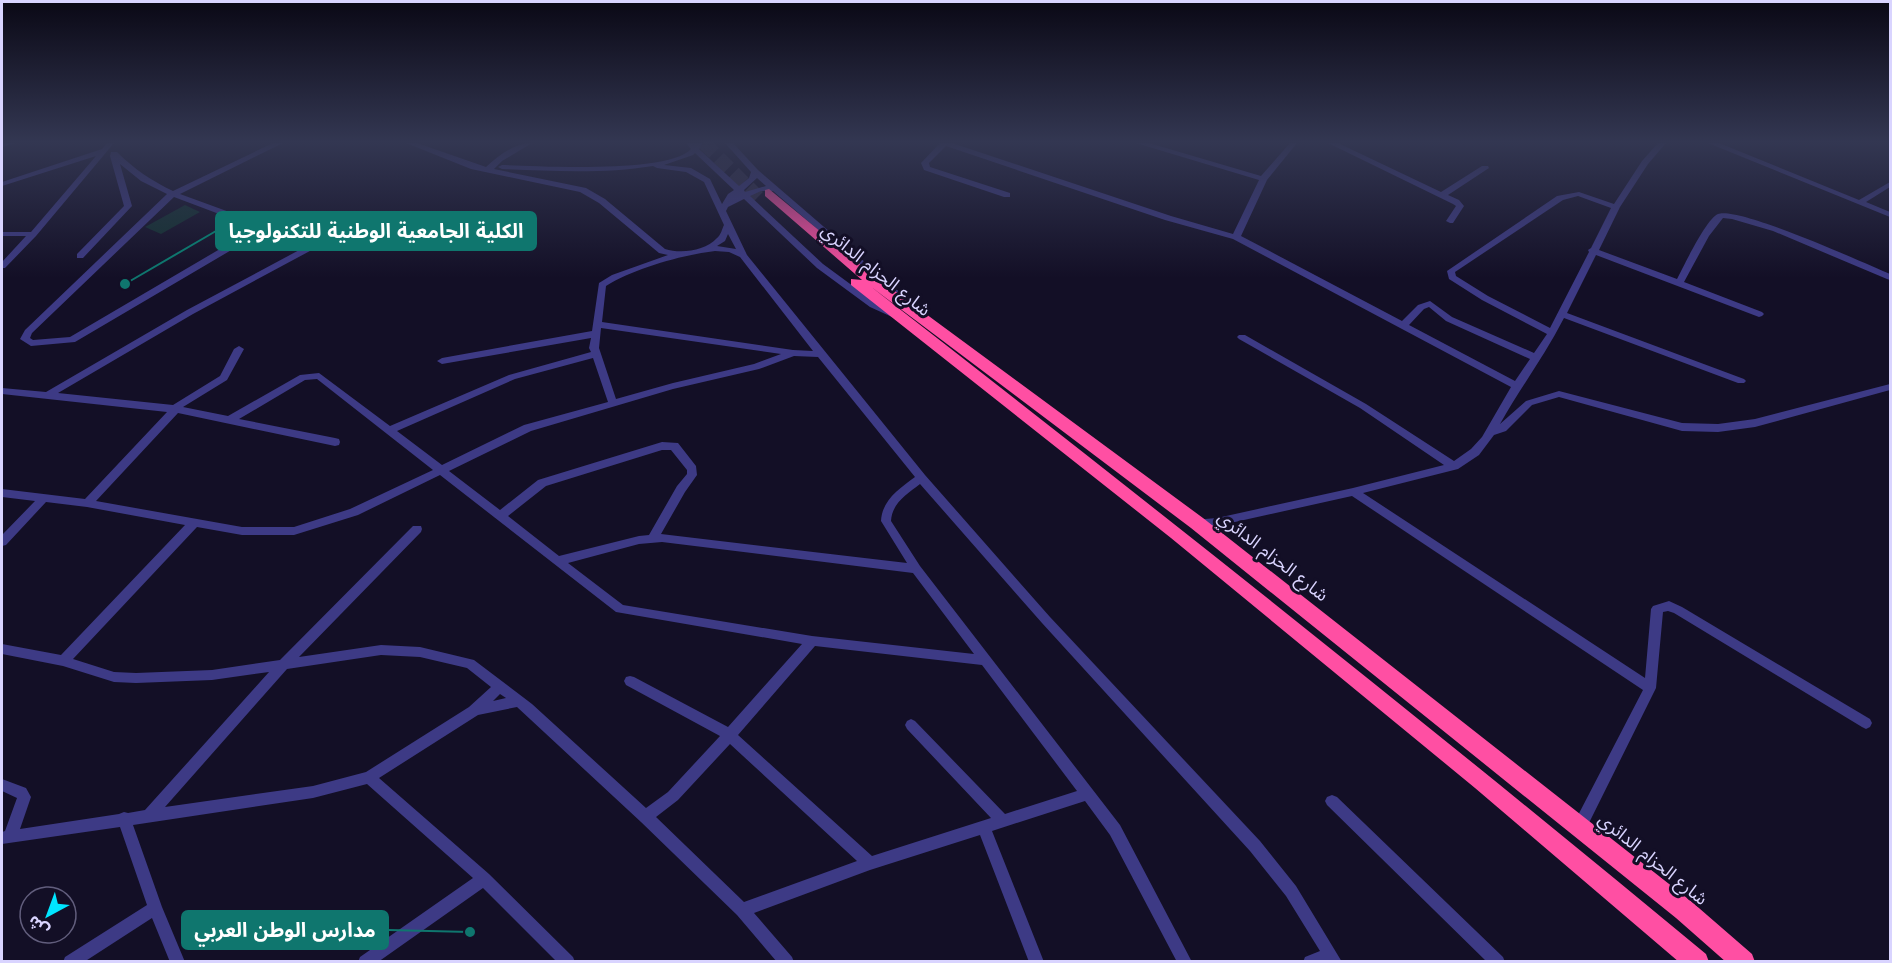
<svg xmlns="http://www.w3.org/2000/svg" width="1892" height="963" viewBox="0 0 1892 963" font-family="Jost,'Noto Sans Arabic',sans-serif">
  <rect width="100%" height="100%" fill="#130f26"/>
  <path fill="#12302f" d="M185,205L200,212L161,234L145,227Z"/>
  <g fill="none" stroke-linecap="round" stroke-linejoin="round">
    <path stroke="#312d47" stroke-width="14" stroke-dasharray="14 7" stroke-linecap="butt" d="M704,143L758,197"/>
    <path fill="#3d3a85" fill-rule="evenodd" d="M2,143H15L2,147Z
      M107,143H114L36,236L5,268H2V262L26,236H2V232H31L96,156L2,186V182L102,149Z
      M273,143H283L180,194L257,222L263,230L262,232L75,342L31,346L20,339L25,330L167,194L141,181L120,164L132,206L83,258H77V254L124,206L110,156L111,152H117C134,169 152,181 173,191ZM174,197L251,226L254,229L70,337L33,340L30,338L32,333Z
      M406,143H417L486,167C499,155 515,143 532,143L502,161L494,169L586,188L605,199L665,249C681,254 705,251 717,238C721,235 722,229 724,225L704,182L686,172L657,168L653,166C604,174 552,171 502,169L498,167L502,165C537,166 668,174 691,149L686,143H703L699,149L739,186L749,178L751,172L725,143H733L758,170L903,295L902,297H896L773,191H761L750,196L823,264L876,303L897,314L892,317L870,307L817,268L744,199L728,207L726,211L747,255L925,475L1050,617L1260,841L1296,886L1342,962H1303L1305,957L1320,951L1286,896L1250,851L1042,623L920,484C907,494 892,503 891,521L920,566L1120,825L1192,962H1177L1110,835L1085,801L992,831L1044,962H1029L980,835L870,870L754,913L792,957L794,962H777L737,915L641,822L517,707L478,715L379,778L489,874L573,957L575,962H557L483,888L378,962H358L360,957L473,878L367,784L313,798L133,825L162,907L185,962H170L152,918L84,962H63L65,957L147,905L120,827L2,844V832L5,831L17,798L2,791V779L26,788L31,797L20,829L119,814L124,812L128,813L145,810L269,672L212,680L136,683L114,682L63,666L2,654V644L61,655L185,525L87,507L46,502L6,545L2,546V535L35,501L2,497V489L85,499L167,412L2,394V388L46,392L187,310L318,240L321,241V245L193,314L58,393L173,405L220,376L234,349L239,346L244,349L227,380L183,407L228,416L300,375L319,373L390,426L509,375L591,352L589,348L591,338L442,364L437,361L442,358L592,331L599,283L612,275L668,255L659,253L599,203L580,192L471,169ZM695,153L734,190L728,194L722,204L710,179L691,168L664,165L693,155ZM757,178L766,186L745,192L744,190ZM728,234L736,249L717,246L725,241ZM715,251L729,252L740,257L813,351L793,350L602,322L606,286C635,268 682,255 715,251ZM601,328L781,354L754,364L673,383L616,399L599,348ZM794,356L818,357L915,477C899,489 882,500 881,521L907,563L661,534L685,492L697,475L696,466L678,443L662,442L538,480L500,510L449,471L531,431L673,389L759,369ZM593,358L608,402L524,425L442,465L397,431L515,379ZM317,379L433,470L350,509L294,527H242L96,501L178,413L335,446L339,445L340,442L339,439L335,438L239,419L305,380ZM662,450H671L687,470V474L677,486L649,535L639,536L559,556L508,516L546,486ZM440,475L616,612L802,644L728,727L634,677L630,676L626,677L624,681L626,685L720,736L668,792L646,808L532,704L474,660L420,647L381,645L299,657L421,532L422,529L421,526H413L280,660L212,670L136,673L114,672L73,659L197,527L242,535H294L358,515ZM662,542L913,573L974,654L812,636L623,605L568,563L639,544ZM815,646L982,665L1077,791L1005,814L915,721L911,719L907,721L905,725L907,729L991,818L872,856L738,735ZM381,655L420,657L467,668L491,687L469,707L366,772L313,786L165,807L287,669ZM500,694L506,698L493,701ZM730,744L857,861L744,902L656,817L678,800Z
      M940,143H952L1171,216L1233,234L1259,180L1136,143H1149L1261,176L1290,143H1297L1267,180L1241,236L1402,321L1418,305L1430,301L1452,317L1534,353L1547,334L1482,300L1449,279L1447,271L1557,196L1579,192L1614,204L1642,161L1658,143H1666L1648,164L1620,207L1599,250L1677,279C1684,266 1706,219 1718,214C1739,206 1864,263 1890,274V280L1887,279L1773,231L1732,219L1723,218L1709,236L1684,282L1762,312L1764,314L1762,316L1759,317L1596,255L1567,313L1744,379L1746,381L1744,383H1738L1564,318C1545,355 1521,387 1500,424L1526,401L1559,391L1682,423L1718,424L1755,419L1890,384V390L1755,427L1718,432L1682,431L1559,397L1532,405L1506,431L1494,435L1479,455L1458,469L1363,493L1645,678L1651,609L1653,606L1669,601L1682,607L1870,719L1872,723L1870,727L1866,729L1862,727L1674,613L1668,611L1663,612L1656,688L1584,833L1579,835L1574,833L1572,828L1574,823L1643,690L1352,496L1217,526H1193L1192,523L1193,520L1217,518L1353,488L1444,465L1360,408L1239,339L1237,337L1239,335H1245L1366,404L1454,461L1471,449L1482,437L1511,387L1233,239L1165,220L946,146L929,163L930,167L1010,193V197H1004L924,170L921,163ZM1578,196L1611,208L1591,248L1588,250L1589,252L1550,328L1488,296L1456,276L1455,272L1563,200ZM1429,307L1446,321L1530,359L1515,381L1409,325L1424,309Z
      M1328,143H1338L1441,192L1482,166H1488L1489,168L1448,195L1459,200L1464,206L1453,223H1450L1446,221L1456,206L1453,204Z
      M1708,143H1719L1859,200L1890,182V187L1866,202L1890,212V217Z
      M1332,795L1337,797L1503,957L1505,962H1487L1327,805L1325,801L1327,797Z"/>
    <path fill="#ff4fa3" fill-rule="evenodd" d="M769,189L873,275L1203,518L1692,902L1752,954L1755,962H1726L1676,918L1191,528L870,286C1152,505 1431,726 1706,954L1709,962H1679L1475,788L1171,538L851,285V279L862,280L765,196V190Z"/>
  </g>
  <linearGradient id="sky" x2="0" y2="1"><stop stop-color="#0a0815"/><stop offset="0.51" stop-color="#333752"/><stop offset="1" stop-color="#333752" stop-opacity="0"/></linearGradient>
  <rect width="1892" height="278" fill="url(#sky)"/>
  <g text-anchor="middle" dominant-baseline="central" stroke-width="6" stroke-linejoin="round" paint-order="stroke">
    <g font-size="18" fill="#d9d4ff" stroke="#130f26">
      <text transform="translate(876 270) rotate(39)">شارع الحزام الدائري</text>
      <text transform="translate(1273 556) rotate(38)">شارع الحزام الدائري</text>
      <text transform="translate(1653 859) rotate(39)">شارع الحزام الدائري</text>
    </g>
  </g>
  <path fill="none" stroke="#0f766e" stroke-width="2" d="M125 284L216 231M470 932L388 930"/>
  <g fill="#0f766e" stroke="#130f26" stroke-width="2">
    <circle cx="125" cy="284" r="6"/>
    <circle cx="470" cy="932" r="6"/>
  </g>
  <g fill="#0f766e" stroke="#0f766e" stroke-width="2">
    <rect x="216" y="212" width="320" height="38" rx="6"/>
    <rect x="182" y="911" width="206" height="38" rx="6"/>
  </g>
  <g font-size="20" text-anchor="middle" font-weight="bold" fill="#fff">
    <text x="376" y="238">الكلية الجامعية الوطنية للتكنولوجيا</text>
    <text x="285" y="937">مدارس الوطن العربي</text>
  </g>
  <rect width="1892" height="963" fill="none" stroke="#d9d4ff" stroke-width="6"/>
  <g transform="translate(48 915) rotate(221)"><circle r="28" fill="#130f26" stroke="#625e7d" stroke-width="1.5"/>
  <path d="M0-4.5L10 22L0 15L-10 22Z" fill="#00e5ff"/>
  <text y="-9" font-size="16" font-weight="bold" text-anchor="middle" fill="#d9d4ff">ش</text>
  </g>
</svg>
